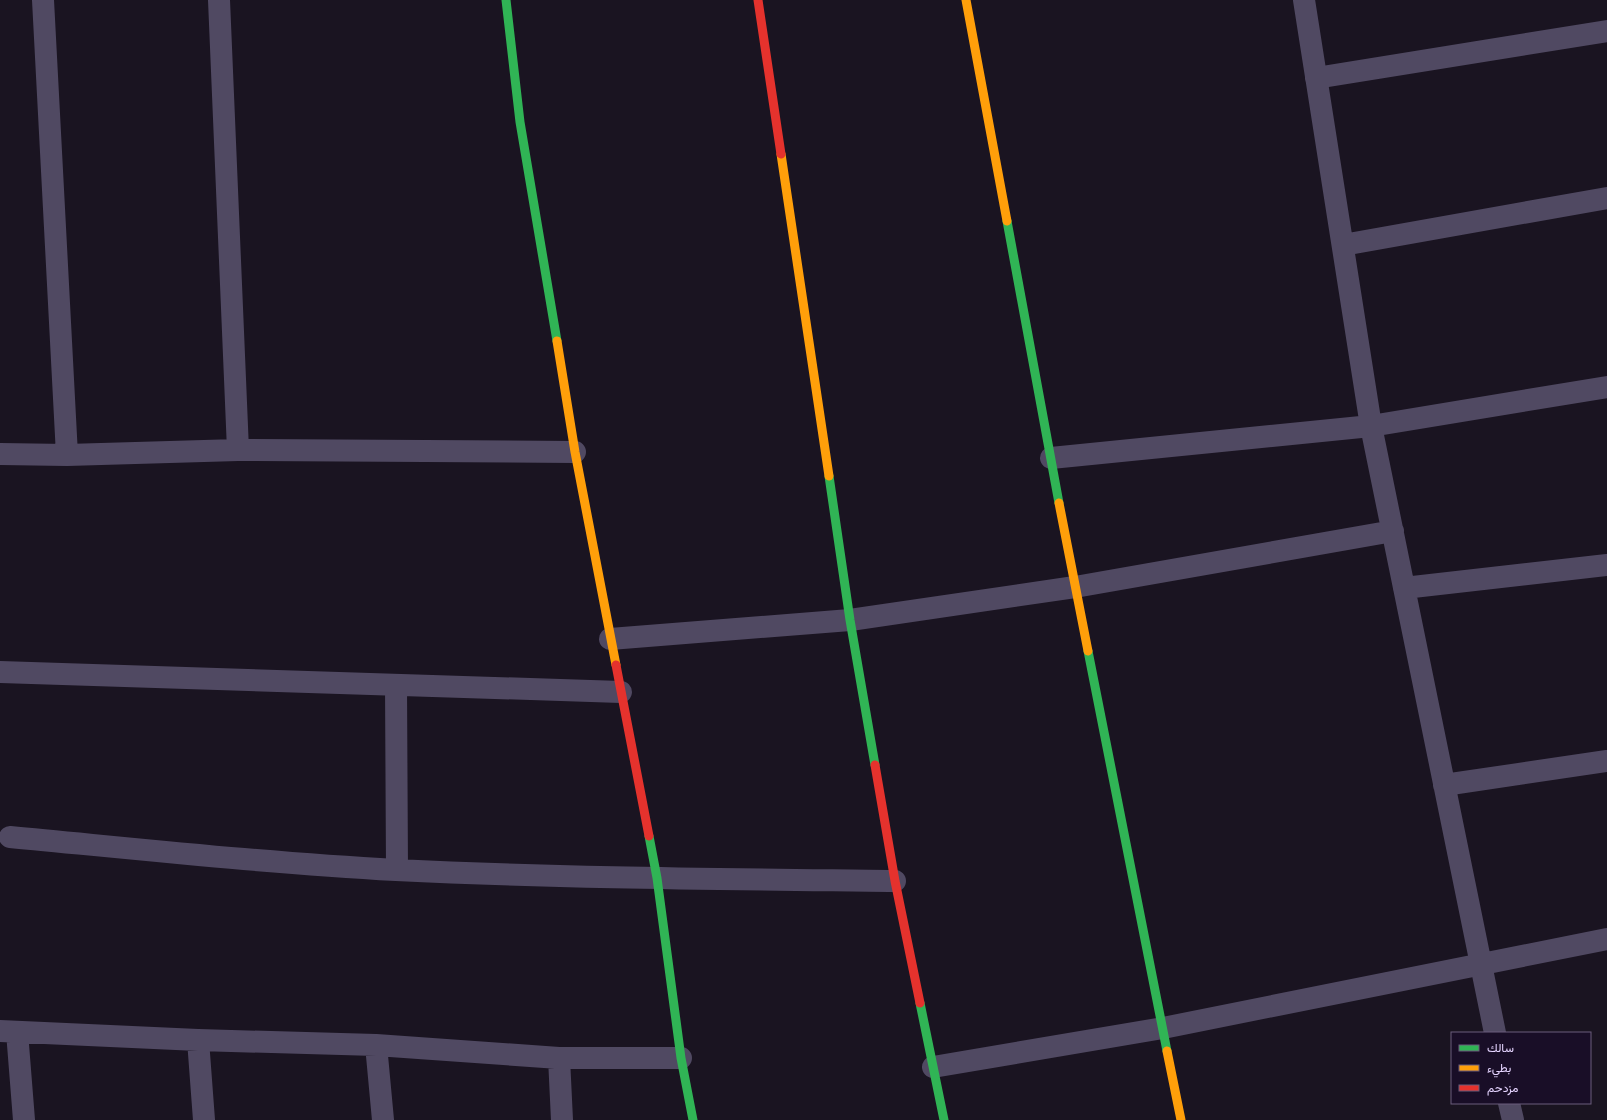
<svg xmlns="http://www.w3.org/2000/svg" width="1607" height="1120" viewBox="0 0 1607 1120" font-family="Inter,Vazirmatn,sans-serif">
  <rect width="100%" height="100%" fill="#1a1421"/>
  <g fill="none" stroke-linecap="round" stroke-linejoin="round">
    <path stroke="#504962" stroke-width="22" d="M43,0L67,455L238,450L575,452
      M219,0L238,450
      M1304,0L1371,426L1495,1033
      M1316,78L1607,31
      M1343,245L1607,198
      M0,454L67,455
      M1051,458L1371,426L1607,387
      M1404,588L1607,565
      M610,639L850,620L1075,587L1393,531
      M0,672L621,692
      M396,685L397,870
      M1444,785L1607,761
      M10,837C138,849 267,863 396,870C562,878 729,879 895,881
      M0,1031L198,1040L376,1045L559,1058H681
      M17,1032L24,1120
      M198,1040L204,1120
      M376,1045L383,1120
      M559,1058L562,1120
      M933,1067L1163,1028L1607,939
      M1509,1103L1513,1120"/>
    <path stroke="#30b455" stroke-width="9" d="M506,0L520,122L557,341
      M1007,221L1059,503
      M829,476L850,620L875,765
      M1088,651L1167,1051
      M649,836L657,878L681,1058L693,1120
      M920,1003L944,1120"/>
    <path stroke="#ff9f0a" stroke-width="9" d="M966,0L1007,221
      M781,154L829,476
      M557,341L575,452L616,665
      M1059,503L1088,651
      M1167,1051L1181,1120"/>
    <path stroke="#e5322d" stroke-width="9" d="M758,0L781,154
      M616,665L649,836
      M875,765L895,881L920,1003"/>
  </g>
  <rect x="1451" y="1032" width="140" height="72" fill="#190e27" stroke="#6b5d7d"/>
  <rect x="1459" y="1045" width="20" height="6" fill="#30b455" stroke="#6b5d7d"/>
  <text x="1487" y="1052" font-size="12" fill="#e5d4ff">سالك</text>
  <rect x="1459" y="1065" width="20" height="6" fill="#ff9f0a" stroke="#6b5d7d"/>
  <text x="1487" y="1072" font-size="12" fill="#e5d4ff">بطيء</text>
  <rect x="1459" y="1085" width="20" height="6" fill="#e5322d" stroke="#6b5d7d"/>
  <text x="1487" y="1092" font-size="12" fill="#e5d4ff">مزدحم</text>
</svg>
